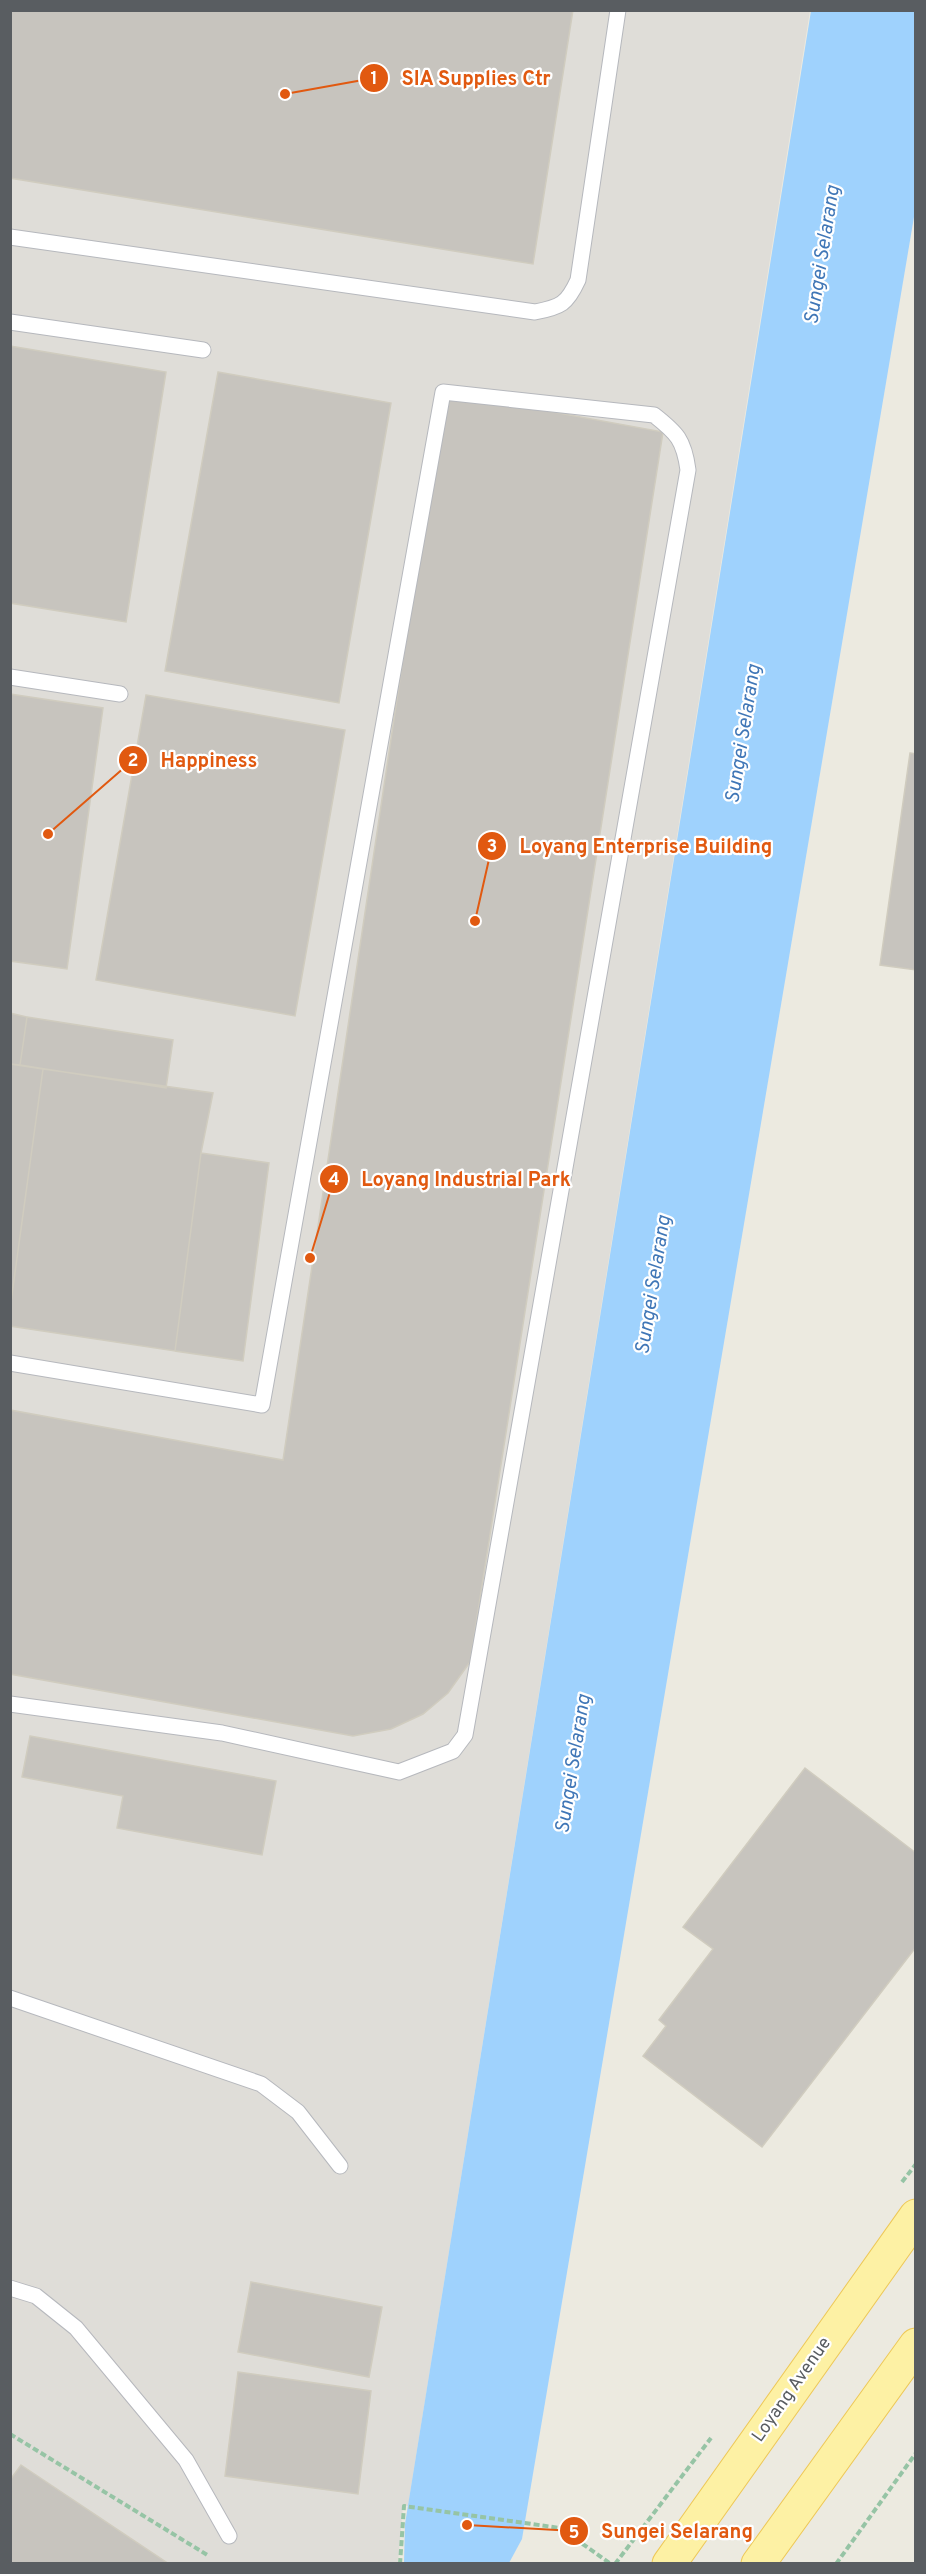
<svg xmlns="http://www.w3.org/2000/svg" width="926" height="2574" viewBox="0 0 926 2574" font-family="Overpass,sans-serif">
  <rect width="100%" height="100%" fill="#eceae0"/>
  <path fill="#dfddd8" d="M11,11H810L408,2506H403L398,2563L11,2564Z"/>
  <path fill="#9fd2fd" d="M811,11H915V211L522,2539L509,2563H404L405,2524Z"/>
  <path fill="#c7c4be" stroke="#d0ccbf" stroke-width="1.5" d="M10,10H573L533,264L10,178Z
    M10,346L166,372L126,622L10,603Z
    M218,372L391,403L339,703L165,671Z
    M443,392L663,432L470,1662L448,1693L423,1714L391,1729L353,1736L10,1674V1410L283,1460Z
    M10,694L103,708L67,969L10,961Z
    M146,695L345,730L295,1016L96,980Z
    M910,753L916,754V970L880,965Z
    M10,1013L27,1017L20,1065L10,1064Z
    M27,1017L173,1040L166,1088L20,1065Z
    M10,1064L43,1069L10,1309Z
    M43,1069L213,1093L201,1153L175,1351L10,1326V1309Z
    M201,1153L269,1163L243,1361L175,1351Z
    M30,1736L276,1781L262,1855L117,1828L123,1796L22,1777Z
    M805,1768L916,1853V1947L762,2147L643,2056L666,2026L659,2020L713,1949L683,1927Z
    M251,2282L382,2307L369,2377L238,2352Z
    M238,2372L371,2391L358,2494L225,2476Z
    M21,2465L169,2564H10V2480Z"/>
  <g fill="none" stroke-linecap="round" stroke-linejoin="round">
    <g stroke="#b6b8bd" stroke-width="17">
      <path id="lane" d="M10,237L535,312C561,307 567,304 578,280L618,10
        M10,322L203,350
        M10,677L120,694
        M10,1363L262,1405L443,392L654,415C677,433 684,440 688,470L465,1735L453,1751L399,1772L222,1733L10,1704
        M10,1998L261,2084L298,2112L340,2166
        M10,2288L36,2296L76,2328L186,2460L229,2536"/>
    </g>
    <g stroke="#eec857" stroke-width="35">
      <path id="primary" d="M669,2564L916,2216
        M758,2564L916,2345"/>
    </g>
    <path stroke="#96c4a5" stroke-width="4" stroke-dasharray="6 3" stroke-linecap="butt" d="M902,2182L916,2164
      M10,2434L209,2556
      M400,2564L404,2506L560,2528L611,2564
      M615,2564L711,2438
      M836,2564L916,2453"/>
    <use href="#lane" stroke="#fff" stroke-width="15"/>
    <use href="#primary" stroke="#fdf1a4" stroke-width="33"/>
  </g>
  <g text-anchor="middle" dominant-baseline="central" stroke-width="4.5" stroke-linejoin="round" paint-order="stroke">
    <g font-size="18" fill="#595d61" stroke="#fff">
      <text transform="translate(792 2390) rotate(-55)">Loyang Avenue</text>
    </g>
    <g font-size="20" font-style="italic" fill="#4077b7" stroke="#fff">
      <text transform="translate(823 255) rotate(-81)">Sungei Selarang</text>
      <text transform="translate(744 734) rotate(-81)">Sungei Selarang</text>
      <text transform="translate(654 1285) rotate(-81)">Sungei Selarang</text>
      <text transform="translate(574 1764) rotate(-81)">Sungei Selarang</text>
    </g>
  </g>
  <path fill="none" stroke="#e15910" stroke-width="2" d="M285 94L374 78M48 834L133 760M475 921L492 846M310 1258L334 1179M467 2525L574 2531"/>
  <g fill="#e15910" stroke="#fff" stroke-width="2">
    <circle cx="285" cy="94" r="6"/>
    <circle cx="48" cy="834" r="6"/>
    <circle cx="475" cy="921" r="6"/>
    <circle cx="310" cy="1258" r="6"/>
    <circle cx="467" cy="2525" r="6"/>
    <circle cx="374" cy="78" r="15"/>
    <circle cx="133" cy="760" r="15"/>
    <circle cx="492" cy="846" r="15"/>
    <circle cx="334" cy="1179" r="15"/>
    <circle cx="574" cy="2531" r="15"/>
  </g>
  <g font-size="18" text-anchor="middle" font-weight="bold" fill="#fff">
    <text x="374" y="84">1</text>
    <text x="133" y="766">2</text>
    <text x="492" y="852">3</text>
    <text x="334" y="1185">4</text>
    <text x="574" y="2538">5</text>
  </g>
  <g font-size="20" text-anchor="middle" font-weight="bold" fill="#e15910" stroke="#fff" stroke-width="4.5" stroke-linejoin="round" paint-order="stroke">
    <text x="476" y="85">SIA Supplies Ctr</text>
    <text x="209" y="767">Happiness</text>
    <text x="646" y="853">Loyang Enterprise Building</text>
    <text x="466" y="1186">Loyang Industrial Park</text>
    <text x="677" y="2538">Sungei Selarang</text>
  </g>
  <rect width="926" height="2574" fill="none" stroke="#595d61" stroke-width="24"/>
</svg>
